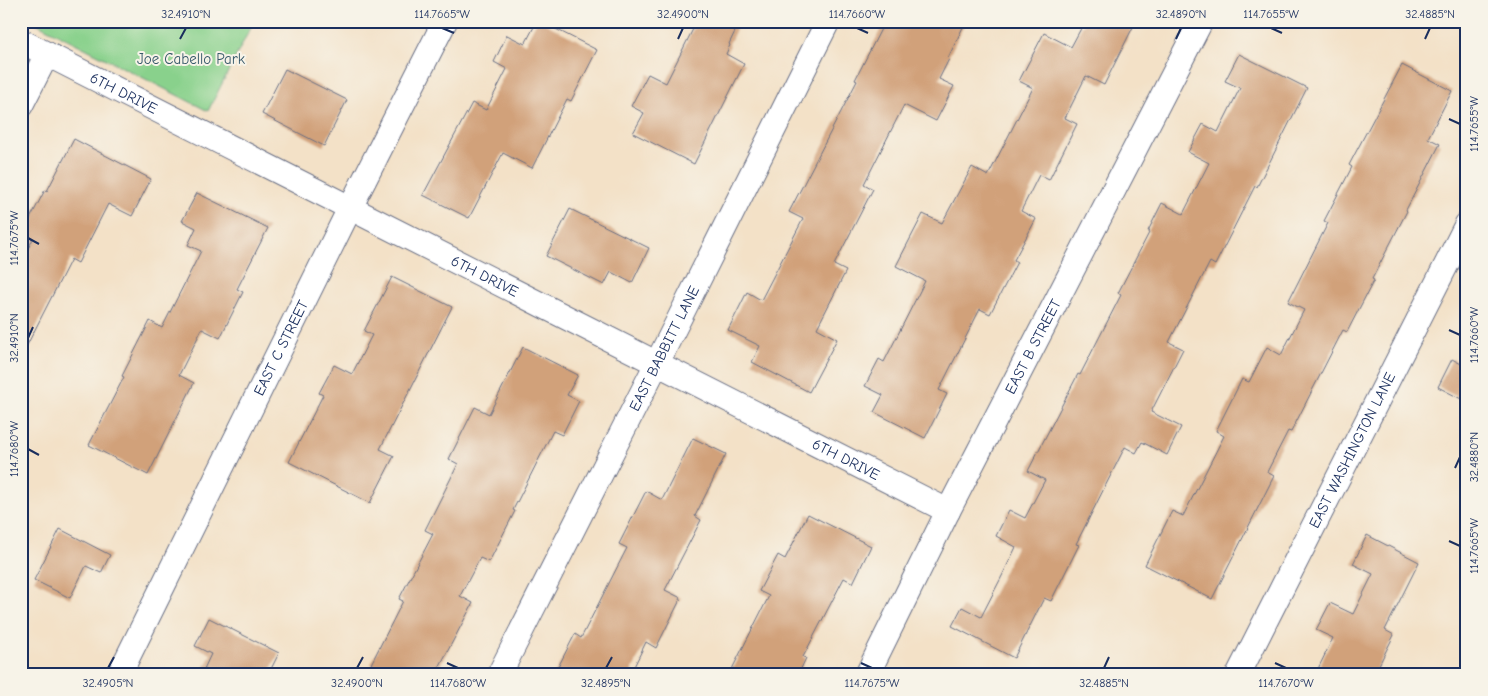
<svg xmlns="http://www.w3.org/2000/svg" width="1488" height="696" viewBox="0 0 1488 696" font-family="'Comic Neue',sans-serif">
  <rect width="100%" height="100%" fill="#f7f3e8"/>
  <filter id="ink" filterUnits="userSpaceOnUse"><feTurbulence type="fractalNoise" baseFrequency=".02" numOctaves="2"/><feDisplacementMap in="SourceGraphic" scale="10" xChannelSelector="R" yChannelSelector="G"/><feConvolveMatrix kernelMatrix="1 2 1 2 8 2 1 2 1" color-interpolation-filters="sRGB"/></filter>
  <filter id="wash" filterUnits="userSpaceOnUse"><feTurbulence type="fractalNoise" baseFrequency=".0096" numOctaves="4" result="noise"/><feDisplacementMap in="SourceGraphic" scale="20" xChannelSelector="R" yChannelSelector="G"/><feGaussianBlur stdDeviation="1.12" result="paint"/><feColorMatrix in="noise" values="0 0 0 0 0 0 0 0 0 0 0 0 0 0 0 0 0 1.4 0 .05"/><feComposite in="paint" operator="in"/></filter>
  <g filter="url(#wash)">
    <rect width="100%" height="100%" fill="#f3e1c7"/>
    <path fill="#89d18c" stroke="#528075" d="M32,21H254L208,111Z"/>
    <g id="blocks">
      <path fill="#d1a17a" d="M537,21H540L597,50L571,101L567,99L532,168L503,153L469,218L423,195L472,103L486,110L507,69L494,62L507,35L525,44Z
        M697,21H740L729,44L730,45L726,54L744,64L694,164L633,133L644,113L631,106L648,74L666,83Z
        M885,21H966L948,58L949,59L939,79L954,86L936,121L904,105L864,184L873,189L834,265L846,271L817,328L837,339L809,392L752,362L760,346L728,330L747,292L761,300L803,219L789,212L857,81L855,80Z
        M1085,21H1136L1104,85L1086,76L1065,118L1077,124L1049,180L1039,175L1021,211L1036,219L1014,260L1017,262L990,314L980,309L939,390L947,394L925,438L874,412L883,395L865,386L879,359L884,362L925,281L896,266L923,214L942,223L972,167L988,176L1033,88L1019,81L1044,33L1071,47Z
        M1239,54L1307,88L1257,187L1255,186L1215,265L1210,262L1169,342L1183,349L1151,412L1181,427L1167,455L1142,442L1136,453L1125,447L1076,544L1079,545L1051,601L1044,598L1014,658L952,626L962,607L981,617L1002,576L1016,547L996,536L1009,510L1025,518L1045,480L1028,471L1078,374L1080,375L1121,295L1118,293L1150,231H1148L1162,203L1183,214L1209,163L1188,152L1203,124L1218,132L1240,88L1225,81Z
        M1402,65L1452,91L1428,138L1440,144L1406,210L1407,211L1372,279L1374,280L1347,332L1343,330L1291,432L1288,431L1267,472L1274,476L1212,599L1145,565L1172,511L1183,516L1224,436L1216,431L1242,379L1249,382L1267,347L1281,355L1304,310L1288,302L1328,223L1324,221L1352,167L1349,165Z
        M285,69L347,100L324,146L262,114Z
        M74,139L151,179L132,216L108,204L78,263L71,259L21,357V262L33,239L22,234L45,190L47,191Z
        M197,193L268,228L237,289L243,292L220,338L202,329L179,375L194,383L148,475L89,445L124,377L122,376L150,321L162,328L201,251L188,245L196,228L182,221Z
        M570,209L649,248L632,283L611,272L604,285L546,256Z
        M392,277L452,307L380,449L394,456L370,503L289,462L323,395L319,393L334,365L352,374L372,335L364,331Z
        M523,347L578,375L567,395L579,401L562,435L553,431L513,510L515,511L489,562L480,558L460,596L473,603L435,675H392L371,664L403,601L399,599L433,534L425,530L458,464L449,459L475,407L489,414Z
        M1452,359L1467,367V402L1438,387Z
        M693,438L726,454L695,516L701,520L665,590L681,598L656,648L646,642L630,675H554L575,634L581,638L627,548L619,544L646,491L662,500Z
        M808,514L871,546L853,583L844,578L803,657L806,658L798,675H729L769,596L759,591L778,555L785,559Z
        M60,529L110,555L101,573L86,566L70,598L34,580Z
        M1367,535L1419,562L1385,630L1394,635L1374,675H1315L1333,638L1316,630L1330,603L1353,614L1373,574L1353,564Z
        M209,618L279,653L268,675H216L204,669L211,654L195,646Z"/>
    </g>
  </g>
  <g filter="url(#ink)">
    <use href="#blocks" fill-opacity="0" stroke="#676d83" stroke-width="1"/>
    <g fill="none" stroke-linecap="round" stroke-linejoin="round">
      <g stroke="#676d83" stroke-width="26">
        <g id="street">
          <path id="s1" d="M21,41L948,511"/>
          <path d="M21,105L47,54"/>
          <path id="s2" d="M119,675L350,208L445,21"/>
          <path id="s3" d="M499,675L657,363L828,21"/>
          <path id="s4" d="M867,675L948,511L1201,21"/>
          <path id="s5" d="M1238,675L1467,224"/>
        </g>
      </g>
      <use href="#street" stroke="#fff" stroke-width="24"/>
    </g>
  </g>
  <path fill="none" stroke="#1b2f5e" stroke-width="2" d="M442,28L454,33M857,28L868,33M1271,28L1282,33M180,39L186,28M678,39L683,28M1176,39L1181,28M1425,39L1430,28M1449,119L1460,124M28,238L39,244M1449,330L1460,335M28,338L33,327M28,449L39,455M1455,468L1460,457M1449,541L1460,546M447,663L458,668M861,663L872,668M1275,663L1286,668M108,668L114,657M357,668L363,657M606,668L612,657M1104,668L1109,657"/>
  <g text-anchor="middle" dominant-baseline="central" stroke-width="4" stroke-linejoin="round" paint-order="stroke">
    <g font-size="15" fill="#36586a" stroke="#f7f3e8">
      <text x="191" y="59">Joe Cabello Park</text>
    </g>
    <g font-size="15" fill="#1b2f5e" stroke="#f7f3e8">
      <text stroke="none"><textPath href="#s1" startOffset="115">6TH DRIVE</textPath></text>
      <text stroke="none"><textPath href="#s1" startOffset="520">6TH DRIVE</textPath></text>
      <text stroke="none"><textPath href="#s2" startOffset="365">EAST C STREET</textPath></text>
      <text stroke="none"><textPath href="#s4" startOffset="368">EAST B STREET</textPath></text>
      <text stroke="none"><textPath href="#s3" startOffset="366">EAST BABBITT LANE</textPath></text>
      <text stroke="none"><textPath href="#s5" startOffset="252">EAST WASHINGTON LANE</textPath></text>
      <text stroke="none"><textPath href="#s1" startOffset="925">6TH DRIVE</textPath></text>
    </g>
  </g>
  <rect width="1488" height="696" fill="none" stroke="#f7f3e8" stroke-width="55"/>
  <rect x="28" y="28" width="1432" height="640" fill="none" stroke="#1b2f5e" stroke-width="2"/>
  <g font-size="12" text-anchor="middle" fill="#1b2f5e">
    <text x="186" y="18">32.4910°N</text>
    <text x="442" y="18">114.7665°W</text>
    <text x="683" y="18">32.4900°N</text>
    <text x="857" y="18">114.7660°W</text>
    <text x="1181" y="18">32.4890°N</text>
    <text x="1271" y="18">114.7655°W</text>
    <text x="1430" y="18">32.4885°N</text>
    <text transform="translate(1474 124) rotate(-90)" y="4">114.7655°W</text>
    <text transform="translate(14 238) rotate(-90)" y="4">114.7675°W</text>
    <text transform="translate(1474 335) rotate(-90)" y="4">114.7660°W</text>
    <text transform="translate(14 338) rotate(-90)" y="4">32.4910°N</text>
    <text transform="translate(14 449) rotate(-90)" y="4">114.7680°W</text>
    <text transform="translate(1474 457) rotate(-90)" y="4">32.4880°N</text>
    <text transform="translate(1474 546) rotate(-90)" y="4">114.7665°W</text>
    <text x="108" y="687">32.4905°N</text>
    <text x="357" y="687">32.4900°N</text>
    <text x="458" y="687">114.7680°W</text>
    <text x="606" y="687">32.4895°N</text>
    <text x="872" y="687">114.7675°W</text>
    <text x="1104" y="687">32.4885°N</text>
    <text x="1286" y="687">114.7670°W</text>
  </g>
</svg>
